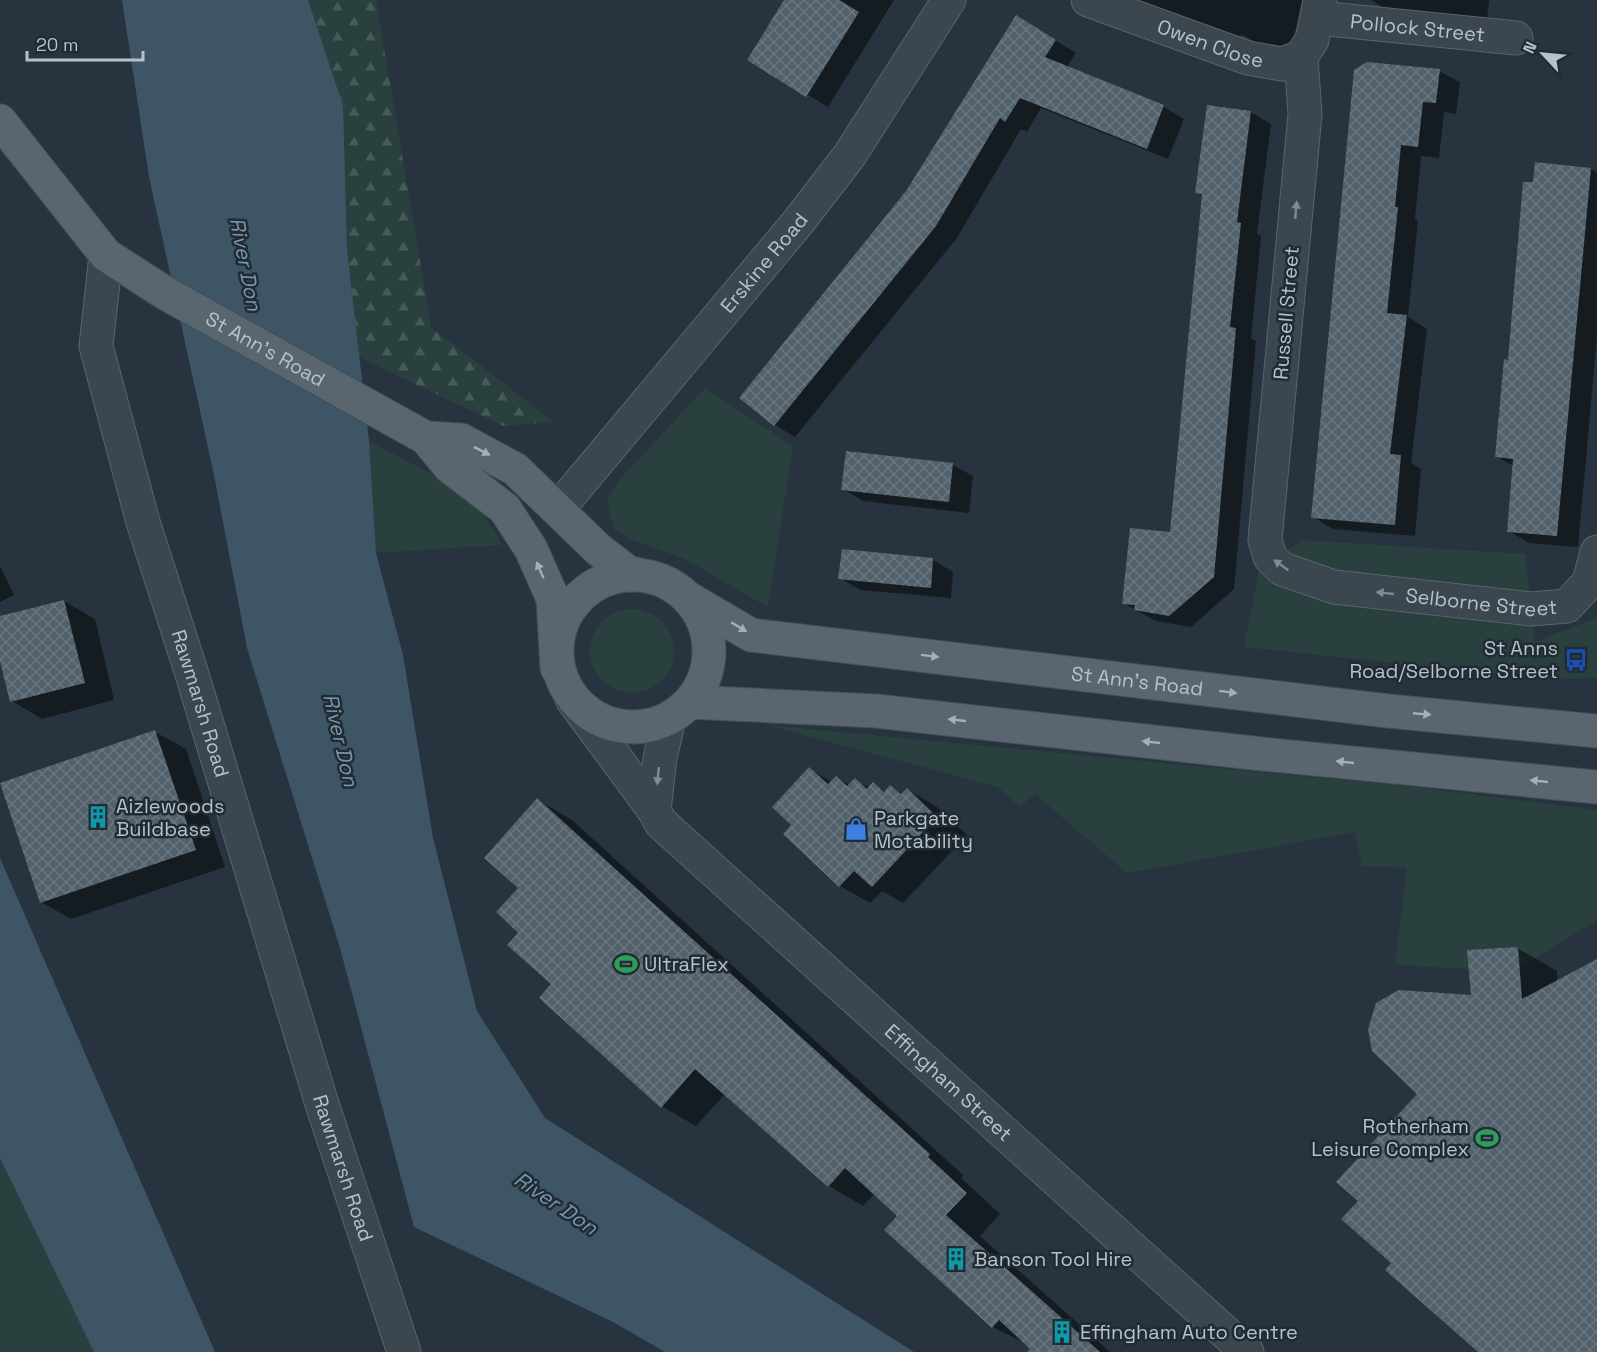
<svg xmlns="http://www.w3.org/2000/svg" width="1597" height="1352" viewBox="0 0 1597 1352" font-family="'Space Grotesk',sans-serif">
  <defs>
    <pattern id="forest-firs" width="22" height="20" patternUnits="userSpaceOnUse" patternTransform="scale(1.5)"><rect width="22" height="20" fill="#29403f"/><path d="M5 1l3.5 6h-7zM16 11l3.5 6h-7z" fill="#465a59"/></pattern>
    <pattern id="building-cross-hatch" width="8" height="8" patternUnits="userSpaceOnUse" patternTransform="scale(1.5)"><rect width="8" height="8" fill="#52616b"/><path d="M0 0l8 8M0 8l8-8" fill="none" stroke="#69767f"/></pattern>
  </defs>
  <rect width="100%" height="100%" fill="#27343f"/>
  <path fill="#29403f" d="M705,388L793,446L768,607L685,559L629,539L614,528L609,514L608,496L621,478Z
    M369,441L445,481L478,505L502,545L376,553Z
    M1302,540L1525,554L1535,642L1597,618V678L1540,679L1244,647L1261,561L1284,552Z
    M590 651a42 42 0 1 1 84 0a42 42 0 1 1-84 0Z
    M767,725L1415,787L1597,810V920L1519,968L1517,947L1468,950L1469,969L1395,965L1407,868L1362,866L1355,832L1127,873L1035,794L1019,807L998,787Z
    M0,1158L94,1352H0Z"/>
  <path fill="url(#forest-firs)" d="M308,0H376L431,327L554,422L503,426L359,357L347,249Z"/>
  <path fill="#3e5566" d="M122,0H308L343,106L347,249L369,441L376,553L403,655L433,838L477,1011L545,1118L914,1352H665L613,1322L414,1227L340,948L247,648L214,475L149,177Z
    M0,858L215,1352H94L0,1158Z"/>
  <path fill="#0007" d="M786,0H894L828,107L749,59Z
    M1135,0H1306L1287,54L1259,44L1241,34L1240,37Z
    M1371,0H1489L1487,20L1389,11Z
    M1037,29L1076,53L1067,67L1164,107L1184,119L1168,159L1041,108L1027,132L1021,129L957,238L795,437L775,425Z
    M1356,71H1439L1460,82L1456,114L1444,112L1439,158L1421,156L1415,219L1418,220L1408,317L1427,329L1411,463L1421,469L1415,536L1333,529L1313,517Z
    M1251,112L1271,124L1257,234L1261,236L1251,338L1256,341L1234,589L1191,627L1156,621L1123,603L1171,534L1203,196L1197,192Z
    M1591,169L1597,173V337L1578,547L1529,543L1509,531L1514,466L1497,457L1535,184Z
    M847,452L953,465L973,476L969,513L863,501L843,489Z
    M843,551L933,560L953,572L951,598L860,590L840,578Z
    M0,566L14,595L0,602Z
    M64,601L95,619L114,700L42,719L12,701L0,655V618Z
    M155,732L186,749L225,867L71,919L41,902Z
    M809,769L832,782L836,778L850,785L855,780L870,788L873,784L886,792L890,787L903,794L907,789L937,807L967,835L903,903L882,891L870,903L840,886L793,825Z
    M538,800L572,820L963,1175L961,1178L1000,1214L980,1236L1110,1352H1036L1029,1345L993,1327L899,1216L875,1193L863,1206L829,1186L725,1094L696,1126L661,1106L553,984L520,933V888Z
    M1517,948L1557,971V982L1597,961V1352H1480L1393,1263L1360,1201L1472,996Z"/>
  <path fill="url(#building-cross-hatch)" d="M784,0H839L859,12L806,97L747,60Z
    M1016,15L1056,40L1045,57L1164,105L1147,149L1020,98L1005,122L1000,118L936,226L774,426L739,398L906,191Z
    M1367,62L1440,69L1436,103L1423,102L1418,147L1401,145L1395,207H1398L1387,313L1407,315L1390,454L1401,455L1395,525L1311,518L1354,70Z
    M1207,105L1251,111L1237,222L1241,223L1230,327L1236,328L1214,577L1169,616L1134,610L1135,605L1122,604L1130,528L1170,532L1202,194L1195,193Z
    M1535,162L1591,168L1557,536L1507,532L1513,459L1495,457L1504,359L1508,360L1523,182H1533Z
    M846,451L953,463L949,502L841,490Z
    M842,549L933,558L931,588L838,579Z
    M64,600L85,683L10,702L0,661V616Z
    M155,730L196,850L40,903L0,783Z
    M809,767L828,784L836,776L847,786L855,778L867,789L873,782L884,792L890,785L901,794L907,788L937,817L872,887L854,871L839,887L783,834L791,825L772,807Z
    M537,798L930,1154L928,1157L967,1193L946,1215L1100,1352H1027L1030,1349L999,1320L992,1328L884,1230L897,1216L845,1168L828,1187L695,1069L661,1108L539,998L551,984L507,945L518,933L496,912L518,888L484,858Z
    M1518,947L1522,999L1597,959V1352H1478L1385,1270L1391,1263L1341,1219L1358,1201L1336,1182L1417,1094L1372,1051L1368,1029L1376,1003L1399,990L1471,995L1467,950Z"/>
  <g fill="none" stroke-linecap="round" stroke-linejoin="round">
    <g stroke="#59646c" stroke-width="35">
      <g id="street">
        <path id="s1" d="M1088,0L1248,58L1282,64L1301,57"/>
        <path id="s2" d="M1320,0L1312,40L1301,57L1305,114L1265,540L1270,557L1282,569L1334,587L1531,609L1567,606L1589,582L1597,552"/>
        <path id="s3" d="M1319,18L1516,38"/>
        <path id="s4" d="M106,255L96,346L143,522L191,671L322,1104L404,1352"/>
        <path id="s5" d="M558,509L799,221L849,156L949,0"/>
        <path d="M572,699L654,810L660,758L669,718"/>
        <path id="s6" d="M654,810L661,823L1247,1352"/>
      </g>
    </g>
    <g stroke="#444f58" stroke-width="35">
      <g id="primary">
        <path id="s7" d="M0,121L106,255L165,293L426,438L449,466L505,509L531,549L553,599L557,668"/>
        <path d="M426,438L461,440L515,469L599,550L629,573L637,574"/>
        <circle cx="633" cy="651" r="76"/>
        <path id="s8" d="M688,598L751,635L1388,711L1597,731"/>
        <path d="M690,702L876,711L1262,754L1597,787"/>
      </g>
    </g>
    <use href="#street" stroke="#3b464f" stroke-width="33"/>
    <use href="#primary" stroke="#59656f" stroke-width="33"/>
  </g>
  <defs><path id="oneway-solid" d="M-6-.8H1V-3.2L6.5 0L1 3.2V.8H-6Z" transform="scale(1.5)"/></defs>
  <g fill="#7f8a92">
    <use href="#oneway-solid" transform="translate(1296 210) rotate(-85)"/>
    <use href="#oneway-solid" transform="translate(1281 565) rotate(-144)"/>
    <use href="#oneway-solid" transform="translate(1385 593) rotate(-174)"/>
    <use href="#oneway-solid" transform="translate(658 776) rotate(96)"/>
  </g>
  <g fill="#a4afb7">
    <use href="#oneway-solid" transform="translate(482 451) rotate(27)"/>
    <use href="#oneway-solid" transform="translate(540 570) rotate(-113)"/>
    <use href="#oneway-solid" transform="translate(739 627) rotate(31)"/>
    <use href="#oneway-solid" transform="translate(930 656) rotate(7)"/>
    <use href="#oneway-solid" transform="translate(1228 692) rotate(7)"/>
    <use href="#oneway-solid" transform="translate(1422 714) rotate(5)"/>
    <use href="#oneway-solid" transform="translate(957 720) rotate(-174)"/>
    <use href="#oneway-solid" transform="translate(1151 742) rotate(-174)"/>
    <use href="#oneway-solid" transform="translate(1345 762) rotate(-174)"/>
    <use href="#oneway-solid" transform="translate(1539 781) rotate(-174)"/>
  </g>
  <defs>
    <g id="bus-bare" transform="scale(1.8)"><path d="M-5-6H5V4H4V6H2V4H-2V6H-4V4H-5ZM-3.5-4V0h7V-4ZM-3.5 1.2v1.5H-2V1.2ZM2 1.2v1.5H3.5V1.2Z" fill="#1a4fb4" stroke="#202b34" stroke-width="2.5" paint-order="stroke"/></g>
    <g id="building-bare" transform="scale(1.8)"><path d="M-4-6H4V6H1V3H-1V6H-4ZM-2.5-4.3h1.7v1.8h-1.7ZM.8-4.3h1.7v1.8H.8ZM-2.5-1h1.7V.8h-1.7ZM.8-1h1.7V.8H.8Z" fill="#0f9aa8" stroke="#202b34" stroke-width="2.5" paint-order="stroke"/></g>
    <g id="shop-bare" transform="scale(1.8)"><path d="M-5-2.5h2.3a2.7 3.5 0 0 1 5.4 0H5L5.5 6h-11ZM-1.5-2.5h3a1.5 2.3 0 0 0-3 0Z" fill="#3f7fe0" stroke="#202b34" stroke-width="2.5" paint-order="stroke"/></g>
    <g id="stadium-bare" transform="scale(1.8)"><path d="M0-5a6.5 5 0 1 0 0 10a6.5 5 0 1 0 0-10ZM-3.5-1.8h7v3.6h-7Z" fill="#2e9e5b" stroke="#202b34" stroke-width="2.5" paint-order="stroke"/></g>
  </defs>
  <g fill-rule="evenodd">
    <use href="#bus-bare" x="1576" y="660"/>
    <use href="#building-bare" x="98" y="817"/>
    <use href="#shop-bare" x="856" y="829"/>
    <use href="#stadium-bare" x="626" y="964"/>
    <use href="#stadium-bare" x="1487" y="1138"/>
    <use href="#building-bare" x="956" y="1259"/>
    <use href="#building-bare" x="1062" y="1332"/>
  </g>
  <g text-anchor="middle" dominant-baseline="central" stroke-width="5" stroke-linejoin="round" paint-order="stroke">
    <g font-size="20" fill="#b7c1c9" stroke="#202b34">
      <text stroke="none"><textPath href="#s3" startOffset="99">Pollock Street</textPath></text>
      <text stroke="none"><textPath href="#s1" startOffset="130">Owen Close</textPath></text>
      <text stroke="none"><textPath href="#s5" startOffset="321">Erskine Road</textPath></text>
      <text transform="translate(1286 313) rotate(-85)">Russell Street</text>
      <text stroke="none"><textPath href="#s7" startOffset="356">St Ann's Road</textPath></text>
      <text stroke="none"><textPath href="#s2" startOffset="784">Selborne Street</textPath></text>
      <text stroke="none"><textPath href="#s8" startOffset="462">St Ann's Road</textPath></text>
      <text stroke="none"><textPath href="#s4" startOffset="464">Rawmarsh Road</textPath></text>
      <text stroke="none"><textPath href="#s6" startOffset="402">Effingham Street</textPath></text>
      <text stroke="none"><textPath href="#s4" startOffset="950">Rawmarsh Road</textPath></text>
    </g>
    <g font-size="20" fill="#b7c1c9" stroke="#202b34" text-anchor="start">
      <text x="1558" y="648" text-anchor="end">St Anns<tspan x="1558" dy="23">Road/Selborne Street</tspan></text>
      <text x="116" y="806">Aizlewoods<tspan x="116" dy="23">Buildbase</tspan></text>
      <text x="874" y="818">Parkgate<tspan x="874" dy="23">Motability</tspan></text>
      <text x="644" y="964">UltraFlex</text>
      <text x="1469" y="1126" text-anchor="end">Rotherham<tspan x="1469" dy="23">Leisure Complex</tspan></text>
      <text x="974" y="1259">Banson Tool Hire</text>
      <text x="1080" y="1332">Effingham Auto Centre</text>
    </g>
    <g font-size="21" font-style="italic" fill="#7a96aa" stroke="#202b34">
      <text transform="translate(246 264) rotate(79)">River Don</text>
      <text transform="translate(341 740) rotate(77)">River Don</text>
      <text transform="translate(556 1203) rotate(34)">River Don</text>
    </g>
  </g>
  <g transform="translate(1543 54) rotate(296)" stroke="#202b34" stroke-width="4.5" paint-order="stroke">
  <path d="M0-4.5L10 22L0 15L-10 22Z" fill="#b7c1c9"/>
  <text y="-9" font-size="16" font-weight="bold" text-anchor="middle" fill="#b7c1c9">N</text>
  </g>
  <path d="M27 51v9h116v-9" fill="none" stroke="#b7c1c9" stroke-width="3"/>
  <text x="36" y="51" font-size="18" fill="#b7c1c9" stroke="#202b34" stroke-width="4.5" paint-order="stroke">20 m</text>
</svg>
